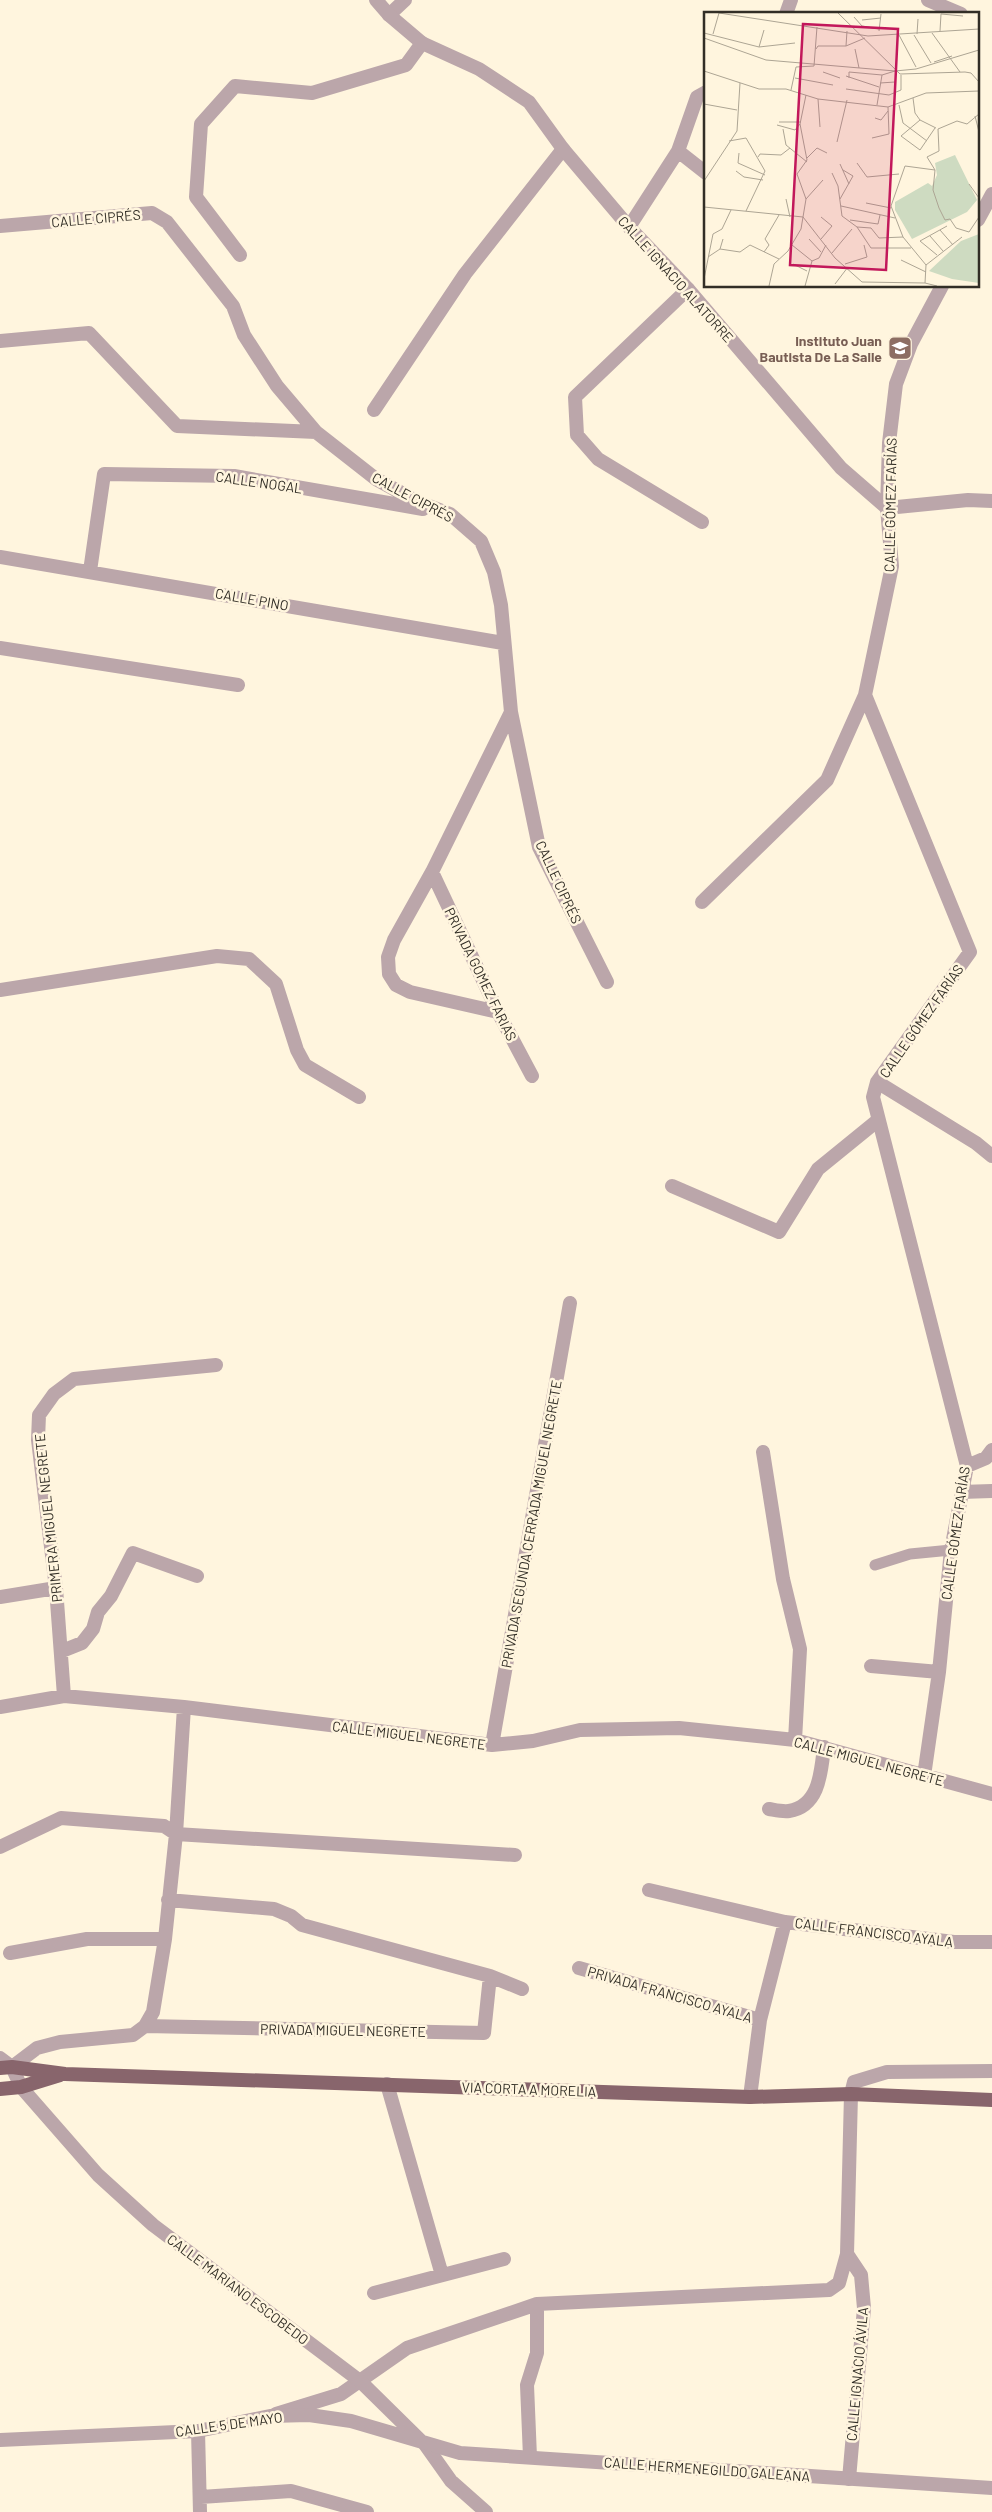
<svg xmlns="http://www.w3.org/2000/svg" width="992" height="2512" viewBox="0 0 992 2512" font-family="Barlow,sans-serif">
  <rect width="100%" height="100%" fill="#fff5de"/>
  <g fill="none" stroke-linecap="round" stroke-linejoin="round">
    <path stroke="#bba6aa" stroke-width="11" d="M875,1565L910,1554L951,1550"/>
    <path stroke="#bba6aa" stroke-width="14" d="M928,0L961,14
      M786,14L791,0
      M389,15L405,0
      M678,151L706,173
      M978,220L992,194
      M0,226L152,213L167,222L233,306L244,335L277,386L316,432L376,479L416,501L450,514L481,541L494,572L501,605L511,712L539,847L607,982
      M629,227L678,151L697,97L706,92
      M240,255L196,197L201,124L235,86L312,93L406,65L422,43
      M688,289L575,397L577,435L598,459L702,522
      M0,341L89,333L177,426L316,432
      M374,410L465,274L563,149
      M0,557L503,643
      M90,571L104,474L234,476L423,509
      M0,648L238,685
      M432,872L498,1012L532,1076
      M702,902L827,780L865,695
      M0,990L217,956L249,959L276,984L297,1050L305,1065L359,1097
      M498,1012L410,992L396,985L389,974L388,957L394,940L432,872L511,712
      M877,1082L976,1143L992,1156
      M672,1186L779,1232L818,1169L877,1121
      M763,1452L783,1579L800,1649L795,1740
      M967,1466L986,1458L992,1450
      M961,1492L992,1491
      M0,1597L56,1588
      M62,1651L82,1643L93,1629L98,1612L111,1596L133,1553L197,1576
      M871,1666L939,1672
      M64,1696L56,1588L38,1440L39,1415L54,1394L74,1379L216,1365
      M0,1707L64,1696L184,1707L492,1745L533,1741L580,1730L679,1728L795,1740L992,1794
      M492,1745L570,1303
      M924,1776L939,1672L951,1550L967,1466L873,1097L877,1082L970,952L865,695L892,566L887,508L889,443L896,384L911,344L942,286
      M769,1809C775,1810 783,1812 789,1811C820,1806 821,1771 824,1747
      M0,1847L61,1818L164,1826L176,1834L515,1855
      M649,1890L785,1922L954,1942H992
      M168,1900L274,1909L291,1916L302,1925L490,1976L522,1989
      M10,1953L87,1939H165
      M579,1968L760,2020
      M145,2026L484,2033L490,1976
      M12,2067L37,2048L60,2042L133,2035L145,2026L153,2012L165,1939L176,1834L184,1707
      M387,2084L442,2275
      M750,2097L760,2020L785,1922
      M374,2293L504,2259
      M276,2414L341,2394L407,2348L537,2304L829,2290L839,2283L847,2254
      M198,2431L200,2512
      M424,2443L451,2481L486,2512
      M530,2457L527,2385L537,2353V2304
      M849,2479L864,2308L861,2275L847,2254L851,2094L854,2082L887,2072L992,2071
      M201,2497L291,2491L367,2512"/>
    <path stroke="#bba6aa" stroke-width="14" d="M376,0L389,15L422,43L479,69L529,102L563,149L629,227L688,289L841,468L887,508L968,500L992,501
      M0,2058L12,2067L21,2087L98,2175L153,2225L360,2381L421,2441
      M0,2440L198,2431L270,2416L309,2415L351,2421L460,2453L992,2488"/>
    <path stroke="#88656c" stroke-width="14" d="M0,2068L12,2067L65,2074L750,2097L851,2094L992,2100
      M0,2089L21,2087L60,2075"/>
  </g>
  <defs>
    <g id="school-square" transform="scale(1.25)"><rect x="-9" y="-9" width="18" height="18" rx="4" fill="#8d6e63" stroke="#fff5de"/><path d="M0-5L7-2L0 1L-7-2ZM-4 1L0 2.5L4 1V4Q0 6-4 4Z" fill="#fff"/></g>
  </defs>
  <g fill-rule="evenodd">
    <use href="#school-square" x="900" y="348"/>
  </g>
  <g text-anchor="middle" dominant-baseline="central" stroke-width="5" stroke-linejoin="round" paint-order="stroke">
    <g font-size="14" fill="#322e26" stroke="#fff5de">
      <text transform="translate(96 218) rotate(-5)">CALLE CIPRÉS</text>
      <text transform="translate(676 279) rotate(48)">CALLE IGNACIO ALATORRE</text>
      <text transform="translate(259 482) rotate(8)">CALLE NOGAL</text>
      <text transform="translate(413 497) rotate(28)">CALLE CIPRÉS</text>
      <text transform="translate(890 505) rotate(-89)">CALLE GÓMEZ FARÍAS</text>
      <text transform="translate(252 599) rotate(10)">CALLE PINO</text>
      <text transform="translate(559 882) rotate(65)">CALLE CIPRÉS</text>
      <text transform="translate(481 974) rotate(64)">PRIVADA GOMEZ FARIAS</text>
      <text transform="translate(921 1021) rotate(-55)">CALLE GÓMEZ FARÍAS</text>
      <text transform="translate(48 1518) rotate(-96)">PRIMERA MIGUEL NEGRETE</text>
      <text transform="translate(531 1524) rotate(-80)">PRIVADA SEGUNDA CERRADA MIGUEL NEGRETE</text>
      <text transform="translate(955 1533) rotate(-82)">CALLE GÓMEZ FARÍAS</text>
      <text transform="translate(409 1735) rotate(7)">CALLE MIGUEL NEGRETE</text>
      <text transform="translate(869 1761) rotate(15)">CALLE MIGUEL NEGRETE</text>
      <text transform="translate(874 1932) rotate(7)">CALLE FRANCISCO AYALA</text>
      <text transform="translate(670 1994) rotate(16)">PRIVADA FRANCISCO AYALA</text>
      <text transform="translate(343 2030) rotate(1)">PRIVADA MIGUEL NEGRETE</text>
      <text transform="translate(529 2089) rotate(2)">VIA CORTA A MORELIA</text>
      <text transform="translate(238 2289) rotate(37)">CALLE MARIANO ESCOBEDO</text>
      <text transform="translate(857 2374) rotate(-85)">CALLE IGNACIO ÁVILA</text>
      <text transform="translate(229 2424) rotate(-8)">CALLE 5 DE MAYO</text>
      <text transform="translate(707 2469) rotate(4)">CALLE HERMENEGILDO GALEANA</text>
    </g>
    <g font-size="14" font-weight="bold" fill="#785e54" stroke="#fff5de" text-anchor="end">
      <text x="882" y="340">Instituto Juan<tspan x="882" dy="16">Bautista De La Salle</tspan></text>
    </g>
  </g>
  <g transform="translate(704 12)">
    <rect width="275" height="275" fill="#fff5de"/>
    <path d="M251,143L273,188L263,200L208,227L191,198V190L224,171L228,174L233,163L231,151ZM275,222V271L248,267L225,259L257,229Z" fill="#cedbc1"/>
    <path fill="none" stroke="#ada594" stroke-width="1" d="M15,1L164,24L275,17M134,1L196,62L261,60L267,61L275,70M150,5L158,14L175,17M158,8L177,6M175,19L177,2M236,19L237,2L259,4M0,21L55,35L91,31M228,21L256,60M9,22L15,1M213,22L214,7M195,23L212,55M210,23L227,51M0,26L62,48L191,59L212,57L275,38M142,34L143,19M55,35L60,18M112,37L114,34H142L161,26M151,37L155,56M230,50L248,44M0,59L55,77H82L114,87L184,95L222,81L275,79M119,60L136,66M142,64L175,75M91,66L129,73M145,66V60L178,63L191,59M176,71L191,70M142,77L185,83L197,78V63M87,78L92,55L110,54L113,15M209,86L211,101L216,108L232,116M114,87L116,115M0,92L33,98M173,93L178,63M195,93L199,111L223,129M271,104L275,120M171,106L177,108L184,99M216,108L197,124L216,138L231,116M75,110H97M73,113L91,118L96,112M79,117L82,133L103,150M234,117L235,139L223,145L231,158L229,178L235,196L241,208L246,207L252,216L265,220L275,205M234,117L253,109L263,112L275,102M168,126L185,122L184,95M25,129L42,126M133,130L143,88M35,141L34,151L61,163M54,145L56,142L77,143L86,136M103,146L113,136L123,141M153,151L163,165L195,162M136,152L145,172M32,159L40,165L59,168M128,161L134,174L138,204L153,215L167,236H207M0,169L33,119L36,71M265,172L275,186M82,187L86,205M102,187L119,168M136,187L149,164L139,158M162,191L187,196M137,194L191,206M0,195L99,205L131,246L158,270L221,271L233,274M42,199L61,159L42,126M117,205L128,214L117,227M146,208L174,212L176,203M153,215L167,216L175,226L199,225M236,218L249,233M226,224L239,239M105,227L117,240M88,233L108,249M16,237L36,240L46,233L75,247M60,240L65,233L61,227L75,203M128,241L148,217M233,243L216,229L243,214M4,245L16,237L19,227M197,248L222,260M89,252L103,259M141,252L163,245L160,233M222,253L199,225L187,194L201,154L231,158M0,267L9,222L18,217L27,198M221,271L222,253L258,225M131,272L144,255M65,274L70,252L84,239L97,217L102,187L93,162L103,148L96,112L102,83M101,274L108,249L115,246L122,233"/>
    <path fill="#c2185b" fill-opacity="0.15" stroke="#c2185b" stroke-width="2.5" d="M99,12L194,17L182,258L86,253Z"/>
    <rect width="275" height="275" fill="none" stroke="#322e26" stroke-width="2.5"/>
  </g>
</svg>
